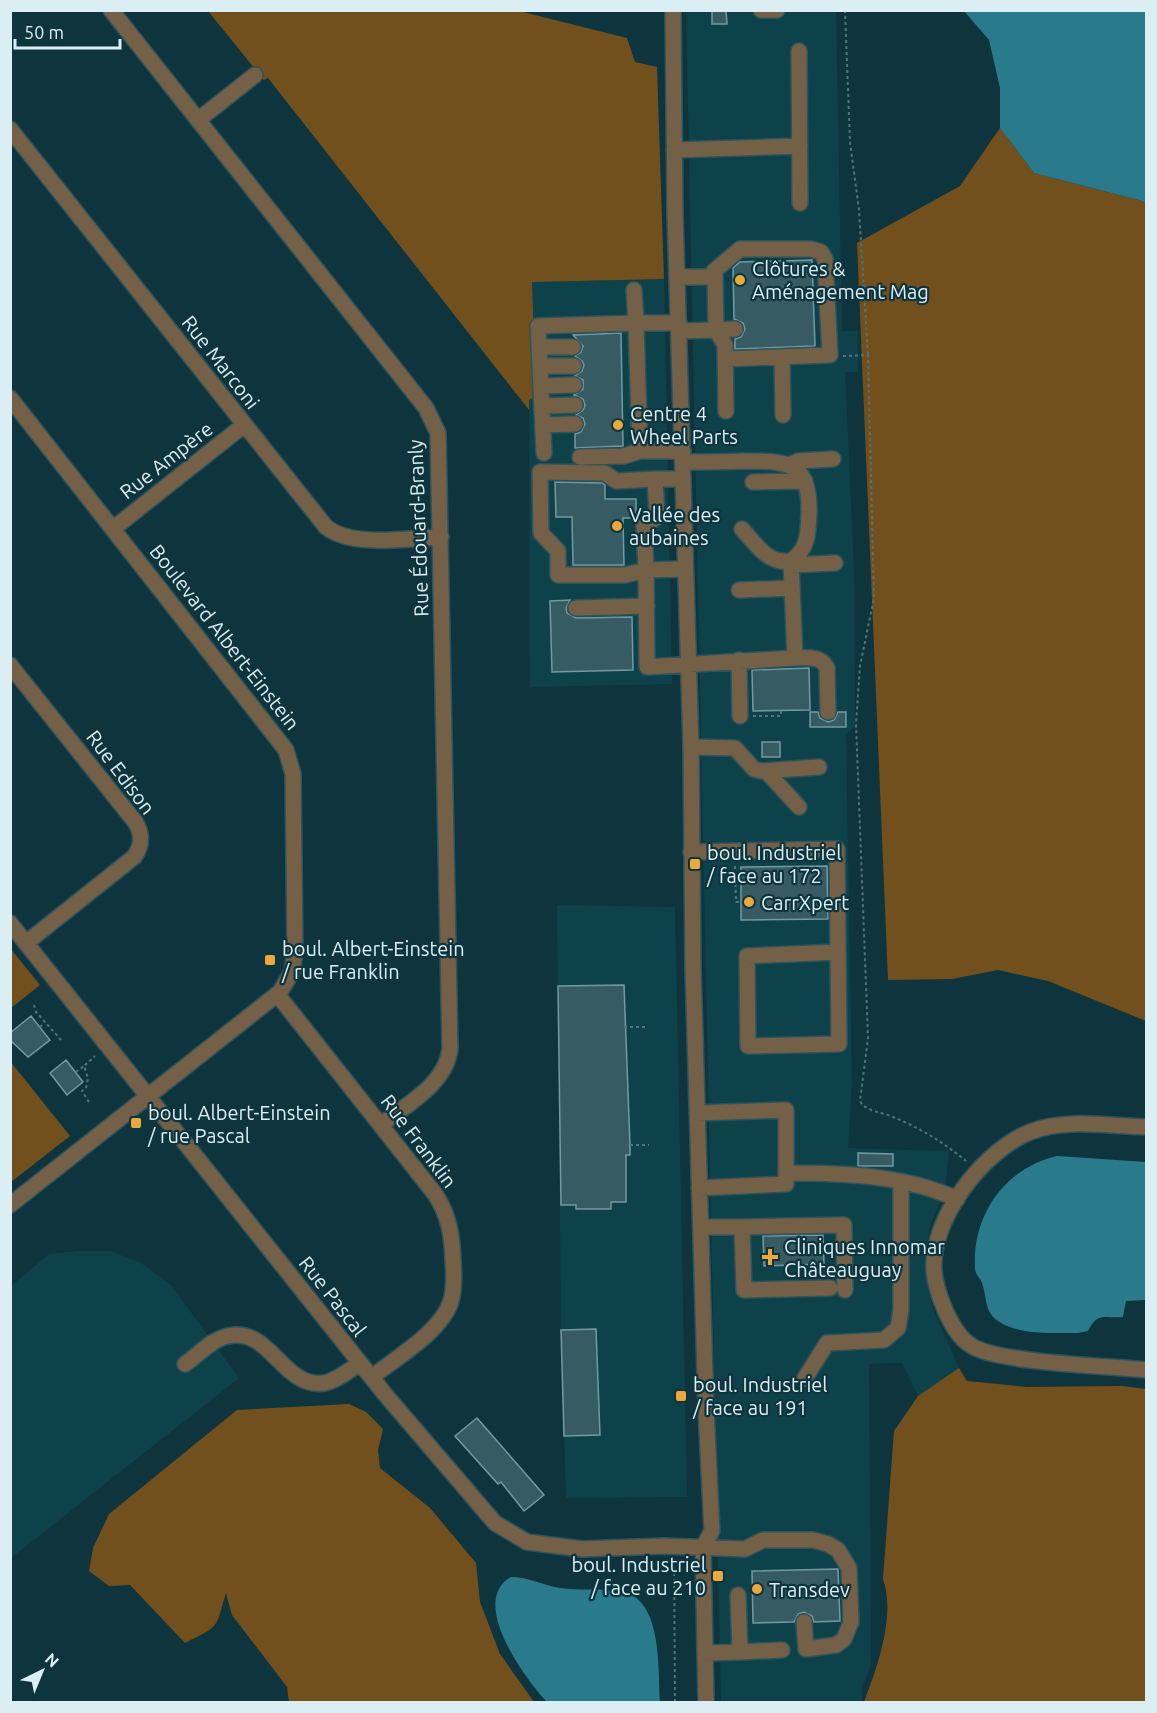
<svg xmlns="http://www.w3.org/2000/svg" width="1157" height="1713" viewBox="0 0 1157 1713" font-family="Ubuntu,sans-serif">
  <rect width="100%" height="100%" fill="#0e353d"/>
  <path fill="#0d424b" d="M686,11H836L842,331H858V372H845L854,571L855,726L846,735L852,1084L848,1148L949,1151L945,1190L929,1229L927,1269L933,1309L959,1368L918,1396L902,1363L869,1364L871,1665L862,1687V1702H721Z
    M664,279L672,684L530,687L529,400L536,396L532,282Z
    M557,905L675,907L687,1497L566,1498L561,1330Z
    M80,1251H110L141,1263L171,1285L239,1378L11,1558V1286L49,1254Z"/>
  <path fill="#72501d" d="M208,11H519L627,38L635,62L657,67L664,279L532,282L536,396L529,400V410L268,78L264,80Z
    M1000,128L1034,173L1146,202V1021L1048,981L998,970L952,979L888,980L857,243L960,186Z
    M10,948L40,985L11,1008H10Z
    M10,1061L70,1136L11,1182H10Z
    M959,1368L967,1381L1027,1387L1122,1386L1146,1389V1702H864C877,1668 896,1616 883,1579L894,1431L918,1396Z
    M349,1404L366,1412L383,1429L378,1450L380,1468L430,1508L476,1563L480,1602L500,1654L534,1702H289L287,1687L232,1615L226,1593C215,1629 221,1625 185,1643L130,1585L109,1586L89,1571L93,1548L109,1514L237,1410Z"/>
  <path fill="#297a8a" d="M964,11H1146V202L1034,173L1000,128V88L989,40Z
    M1057,1156L1146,1162V1300L1126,1301L1123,1317C1104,1319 1098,1311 1088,1331L1078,1333C1054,1333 1018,1335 998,1321C984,1312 987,1296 982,1283C980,1277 975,1275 975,1268C972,1215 1005,1168 1057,1156Z
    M511,1577C528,1577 543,1585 560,1588C579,1591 600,1588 620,1591C663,1597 658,1670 660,1702H547C525,1679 468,1601 511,1577Z"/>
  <path fill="#365b63" stroke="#739aa3" stroke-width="1.5" d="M712,10H726L727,24H712Z
    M812,260L815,346L735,349V339L741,337L745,329L743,323L734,319L733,268L740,262Z
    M621,333L623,446L575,448V434L581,432L585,424L583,418L576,415L583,410L585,405L583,399L574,395L583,389V380L575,376L582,371L584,365L582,361L575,356L581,352L583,346L573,335Z
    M555,482L602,483L605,485V499H636V518H623L624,565H573L572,517H556Z
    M570,600L566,608L567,613L576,618L632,617L633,670L552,672L550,601Z
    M809,668L810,710L753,711L752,670Z
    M810,712H818L820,718L828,722L834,720L838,712H846V727H810Z
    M762,742H780V757H762Z
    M827,866L828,919L741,920V867Z
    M624,985L630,1145V1155H626V1202H611V1209H576V1205H561L558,986Z
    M31,1016L50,1040L28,1057L10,1040V1033Z
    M66,1060L83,1082L67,1095L50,1073Z
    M858,1153L893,1154V1166H858Z
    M823,1235L824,1264L764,1266L763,1236Z
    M596,1329L600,1435L564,1436L561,1330Z
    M477,1418L544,1495L524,1511L501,1482L498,1484L455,1436Z
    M838,1569L840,1621L814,1622L812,1616L804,1612L798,1614L794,1622L753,1623L752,1571Z"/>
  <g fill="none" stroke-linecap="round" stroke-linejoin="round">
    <g stroke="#2f535a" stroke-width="18">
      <path id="minor" d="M111,10L426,408L438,433L450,1049C446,1084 407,1104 381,1125
        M673,10L675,214L691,747L693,969L706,1409L712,1531L703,1547
        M761,10H777
        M799,51L800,203
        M198,120L255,75
        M10,129L326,527C353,548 407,538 441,537
        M674,150L800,146
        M677,277H715L716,330L680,331
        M715,277L714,271L740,249H811L821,252L825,259L830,355L725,359
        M679,323H636L640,451H683
        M539,347H573
        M782,357L783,415
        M540,366H574
        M541,386L574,385
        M10,398L286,750L293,774L295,952L292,972L280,992L10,1205
        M542,406L575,405
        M726,411L725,345L716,330L735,329
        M543,425L575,424
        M544,453L538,326L636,323L634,290
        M580,457L624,456L640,451
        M790,465L798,461L833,459
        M655,479L616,481L605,473L540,472L541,533L558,551V575H625L646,570L647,667L795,658L791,561C809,548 808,533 809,512C810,461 786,461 743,461C723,462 703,462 683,462
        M683,479H655L657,517L644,526L646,570L685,569
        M753,482L805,481
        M114,528L244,425
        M742,529C756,544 768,565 791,561
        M791,565L835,563
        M739,590L792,588
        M576,608L647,606
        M795,658C807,658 821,655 827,668L828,712
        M739,660L740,716
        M10,665L136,823C143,836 142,846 134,857L26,943
        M691,747L735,748L754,769L762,771L819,767
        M766,771L799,807
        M691,852L837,849L839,1044L748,1046L747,956L838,952
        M10,923L384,1393L495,1523L527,1542L582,1549L664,1546L745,1549L763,1540H813L828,1544L838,1550L849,1568L851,1622L844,1639L836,1645L806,1649L804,1622
        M277,994L435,1194C449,1215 452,1235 453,1260C454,1273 455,1288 451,1301C442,1331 396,1358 372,1377
        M697,1113L786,1110V1184L699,1188
        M1146,1127C1109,1126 1065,1118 1030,1132C983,1151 930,1219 934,1271C935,1284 940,1298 945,1310C951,1323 959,1339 972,1346C998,1363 1110,1366 1146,1370
        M786,1173C842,1173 905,1175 957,1199
        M701,1227H742L744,1290L830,1288
        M742,1227L844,1225L845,1290
        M185,1364C198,1355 212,1339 228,1336C270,1326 283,1389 324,1383C336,1381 350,1370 360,1363
        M805,1378L827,1343L884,1340L898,1328L901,1310V1182
        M703,1547L706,1702
        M740,1652L782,1650
        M705,1653L740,1652L738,1595"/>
    </g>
    <path stroke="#53737a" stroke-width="2" stroke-dasharray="3 3" stroke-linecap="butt" d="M845,10L850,142L859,210L868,355
      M843,356L868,355L874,598L860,666L856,724L868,1038L860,1101C866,1112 882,1112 893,1117C920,1128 943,1142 966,1161
      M753,716H781V711
      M735,866L736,902H741
      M34,1005L36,1012L62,1041
      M40,1027L44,1023
      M624,1027H647
      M76,1072L84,1066
      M89,1102L82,1091L86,1088L88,1078L84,1066L95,1056
      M630,1145H649
      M674,1561L675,1702"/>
    <use href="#minor" stroke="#736047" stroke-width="15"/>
  </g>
  <g fill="#eda83c" stroke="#0e353d" stroke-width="2">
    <circle cx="740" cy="280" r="6"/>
    <circle cx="618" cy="425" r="6"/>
    <circle cx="617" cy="526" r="6"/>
    <rect x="689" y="858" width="12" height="12" rx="3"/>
    <circle cx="749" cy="902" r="6"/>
    <rect x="264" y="954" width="12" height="12" rx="3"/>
    <rect x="130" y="1117" width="12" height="12" rx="3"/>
    <path d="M767 1248h6v6h6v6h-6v6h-6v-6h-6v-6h6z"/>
    <rect x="675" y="1390" width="12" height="12" rx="3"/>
    <rect x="712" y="1570" width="12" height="12" rx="3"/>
    <circle cx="757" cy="1589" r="6"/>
  </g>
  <g text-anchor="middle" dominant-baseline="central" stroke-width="4.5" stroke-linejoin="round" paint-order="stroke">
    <g font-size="20" fill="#daeef3" stroke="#0e353d" text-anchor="start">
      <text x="752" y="268">Clôtures &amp;<tspan x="752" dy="23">Aménagement Mag</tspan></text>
      <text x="630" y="413">Centre 4<tspan x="630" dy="23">Wheel Parts</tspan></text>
      <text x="629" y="514">Vallée des<tspan x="629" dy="23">aubaines</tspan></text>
      <text x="707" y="852">boul. Industriel<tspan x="707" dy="23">/ face au 172</tspan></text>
      <text x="761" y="902">CarrXpert</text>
      <text x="282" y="948">boul. Albert-Einstein<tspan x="282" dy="23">/ rue Franklin</tspan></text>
      <text x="148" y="1112">boul. Albert-Einstein<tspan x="148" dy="23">/ rue Pascal</tspan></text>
      <text x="784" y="1246">Cliniques Innomar<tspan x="784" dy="23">Châteauguay</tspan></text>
      <text x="693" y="1384">boul. Industriel<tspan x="693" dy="23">/ face au 191</tspan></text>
      <text x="706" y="1564" text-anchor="end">boul. Industriel<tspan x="706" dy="23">/ face au 210</tspan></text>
      <text x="769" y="1589">Transdev</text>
    </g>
    <g font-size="20" fill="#daeef3" stroke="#0e353d">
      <text transform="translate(221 362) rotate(52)">Rue Marconi</text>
      <text transform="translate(166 460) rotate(-38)">Rue Ampère</text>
      <text transform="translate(418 528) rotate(-92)">Rue Édouard-Branly</text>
      <text transform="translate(225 637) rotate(52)">Boulevard Albert-Einstein</text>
      <text transform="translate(121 772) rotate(53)">Rue Edison</text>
      <text transform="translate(419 1141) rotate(53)">Rue Franklin</text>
      <text transform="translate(333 1296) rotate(52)">Rue Pascal</text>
    </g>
  </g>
  <rect width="1157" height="1713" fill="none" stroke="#daeef3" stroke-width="24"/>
  <g transform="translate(42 1671) rotate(43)" stroke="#0e353d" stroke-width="4.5" paint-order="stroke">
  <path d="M0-4.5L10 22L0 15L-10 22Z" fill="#daeef3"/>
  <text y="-9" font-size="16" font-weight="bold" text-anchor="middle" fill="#daeef3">N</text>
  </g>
  <path d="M15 39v9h105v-9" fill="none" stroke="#daeef3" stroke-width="3"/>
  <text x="24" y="39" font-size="18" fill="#daeef3" stroke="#0e353d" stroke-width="4.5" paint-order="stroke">50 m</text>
</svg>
